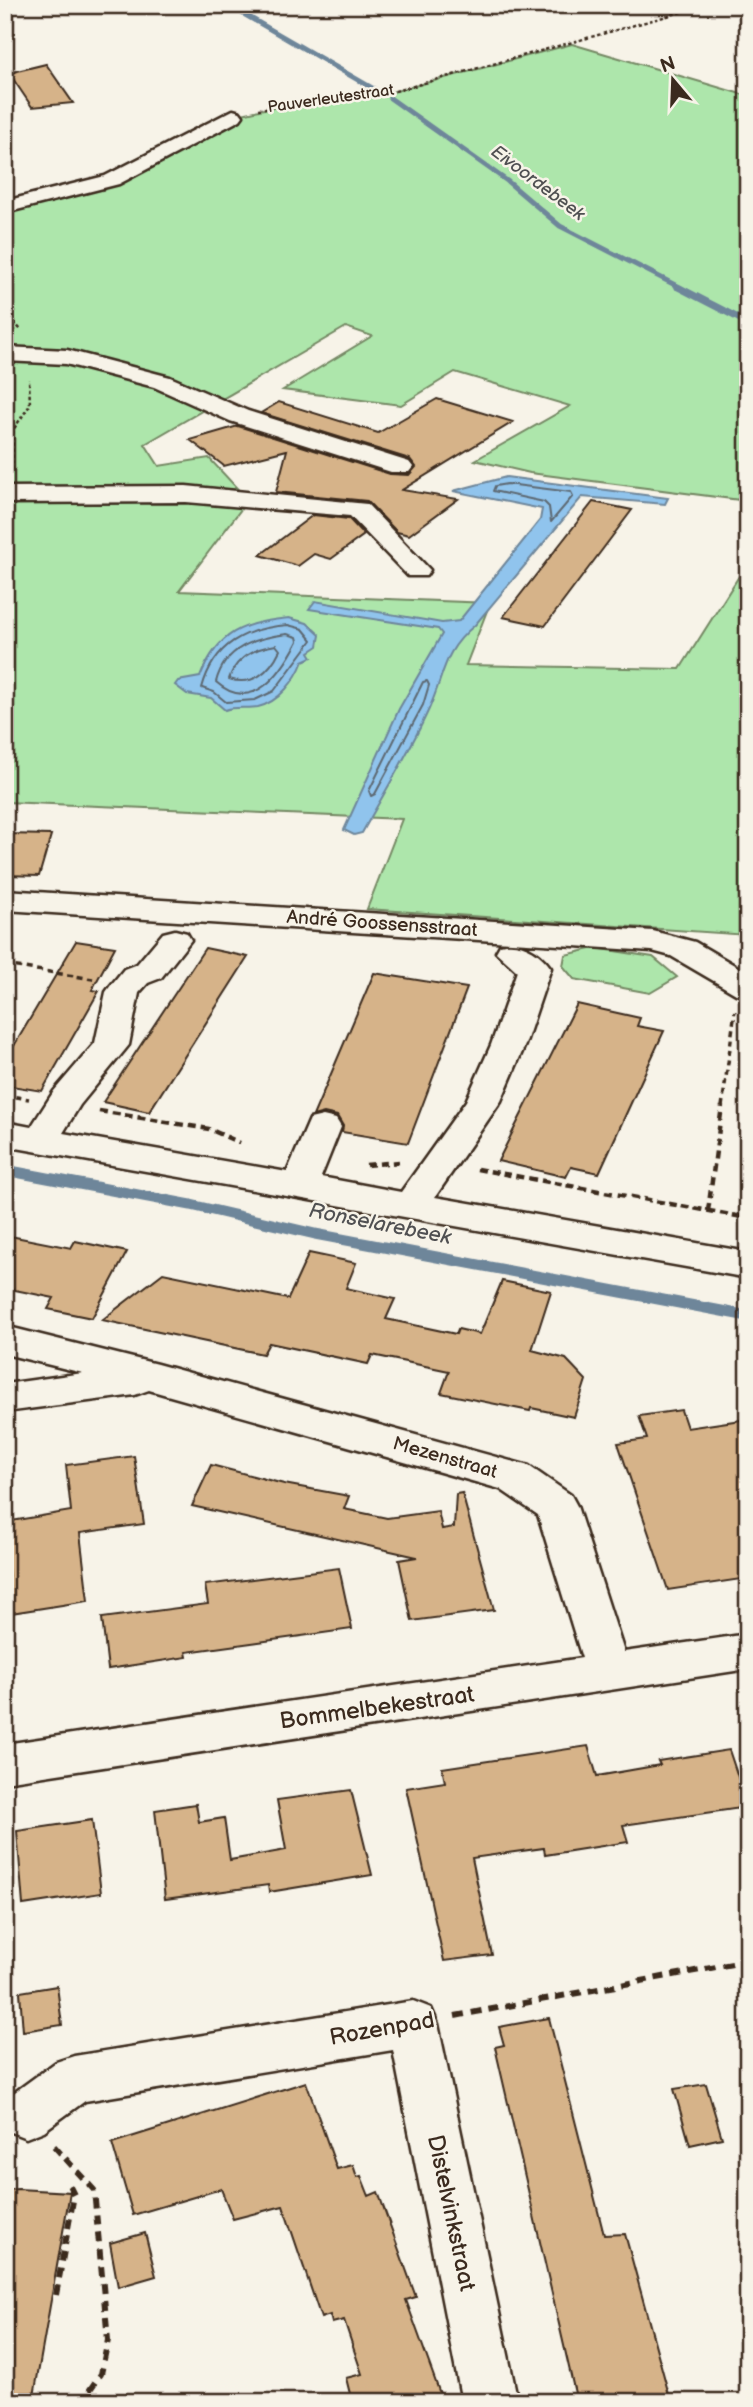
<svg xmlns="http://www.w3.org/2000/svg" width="753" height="2407" viewBox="0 0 753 2407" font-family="'Balsamiq Sans',sans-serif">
  <rect width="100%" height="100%" fill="#f7f3e8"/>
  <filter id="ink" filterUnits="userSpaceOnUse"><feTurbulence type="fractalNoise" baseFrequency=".0143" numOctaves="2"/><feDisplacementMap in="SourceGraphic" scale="14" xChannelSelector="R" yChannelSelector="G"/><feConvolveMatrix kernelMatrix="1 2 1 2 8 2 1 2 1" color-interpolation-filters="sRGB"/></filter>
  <g filter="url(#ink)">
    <path fill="#ade6ab" stroke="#748864" stroke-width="2" d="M572,44L748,96V501L530,473L475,460L570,406L455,372L401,405L283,390L372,336L346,327L145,444L159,466L209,458L248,500L179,591L490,603L466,665L680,669L748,562V935L367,909L402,819L5,802V322L9,319V287L5,286V208L80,190L233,116L286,104L377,96Z
      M595,948L653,957L677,977L650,993L574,979L563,966L565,955Z"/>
    <path fill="#90c4ed" stroke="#6e869a" stroke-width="2" d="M506,477L668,498L665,504L582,497L475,625C442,652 445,674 429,709C410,751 384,793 362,833L354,835L344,830L399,709L442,634L438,629L309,609L315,601L442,623L459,621L540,520L542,509L453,491Z
      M289,618L307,623L320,635L318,646L309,652L312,657L303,661C296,680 279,702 258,707C247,709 235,706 225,710L211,698L187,694L175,685L178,681L200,677C218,632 243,622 289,618Z"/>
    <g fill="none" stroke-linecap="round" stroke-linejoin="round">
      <path stroke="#5d6871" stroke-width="2" d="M507,484L571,492L573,496L551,522L549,507L544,502L493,491L495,486Z
        M288,625L303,629L312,640L274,691L255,700L226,702L214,692L202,688C214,644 245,628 288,625Z
        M287,634L297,637L298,641C282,672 253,715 216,682C225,647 255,638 287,634Z
        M276,645L280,650C270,671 253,687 229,679C236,657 255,648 276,645Z
        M427,681L429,685L423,705L375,794L371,796L369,791L423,682Z"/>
      <path stroke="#6e869a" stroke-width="5" d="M228,5L379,92
        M390,98L507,181L560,226L681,288"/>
      <path stroke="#6e869a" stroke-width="7" d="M678,287L748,323"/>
      <path stroke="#6e869a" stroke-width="11" d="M5,1170L191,1205L315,1234L748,1316"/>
    </g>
    <path fill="#d6b389" stroke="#3b2a1e" stroke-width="2" d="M46,64L73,103L32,107L9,73Z
      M437,399L513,422L402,490L458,499L409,535L397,532L367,501L276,492L287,450L224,466L190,440L238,426L390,474L409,475L416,467L410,459L261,413L279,402L378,433Z
      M593,502L632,510L545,626L503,617Z
      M313,515L349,519L364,535L331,559L314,554L298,566L260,555Z
      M5,834L51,835L39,876L5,875Z
      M76,941L115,947L92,990L99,991L42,1091L5,1085V1061Z
      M205,948L248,957L149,1112L103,1102Z
      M374,973L467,988L408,1143L342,1132L343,1126L337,1116L324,1113L313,1116Z
      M577,1004L640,1018L637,1026L664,1031L599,1173L571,1167L566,1177L498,1161Z
      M5,1235L71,1248L75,1241L127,1252L92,1318L48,1309L54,1298L5,1288Z
      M309,1253L356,1263L346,1288L395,1299L386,1319L456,1334L458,1329L480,1334L502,1281L551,1291L532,1350L566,1359L586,1380L574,1417L531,1408L530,1411L441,1393L449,1371L372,1355L368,1364L269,1343L263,1354L102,1320L163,1273L288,1299Z
      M681,1410L687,1428L748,1419V1578L668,1590L618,1443L647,1439L639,1416Z
      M134,1456L144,1524L80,1533L88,1601L11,1613L5,1522L71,1511L66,1465Z
      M211,1465L284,1484L349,1496L344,1509L387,1518L438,1511L442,1529L454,1527L456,1494L462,1493L494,1610L412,1621L399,1560L417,1557L192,1506Z
      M339,1568L352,1629L186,1652L187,1657L108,1669L102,1618L208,1604L205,1585Z
      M588,1746L597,1776L660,1765L658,1761L729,1750L748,1807L623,1825L628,1842L545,1855L544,1848L472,1858L492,1955L444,1961L406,1788L445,1782L442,1768Z
      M351,1790L372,1875L269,1892L268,1885L165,1899L155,1810L196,1804L199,1822L224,1818L230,1860L286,1850L277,1800Z
      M92,1820L101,1893L23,1905L17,1831Z
      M57,1986L62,2025L23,2031L20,1992Z
      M549,2018L604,2235L625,2234L671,2402H577L495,2047L504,2045L499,2027Z
      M306,2082L337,2169L353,2165L357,2177L361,2176L369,2196L378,2192L416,2297L406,2300L443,2402H352L346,2378L362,2374L344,2320L332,2323L330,2315L321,2318L283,2206L233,2219L221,2189L133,2215L112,2143Z
      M706,2084L722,2138L690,2145L674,2089Z
      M18,2189L70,2192L33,2402H5V2190Z
      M145,2233L156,2276L118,2287L110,2243Z"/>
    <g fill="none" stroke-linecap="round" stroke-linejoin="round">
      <g stroke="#3b2a1e" stroke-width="5">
        <path id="minor" d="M233,110L240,112L243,116L240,120L119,184L5,213V201L105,176Z
          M5,347L67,350L170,377L248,411L409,462L413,467L409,472H391L230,421L154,387L66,364L5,361Z
          M186,486L367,504L430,570L426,576H408L350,516L186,502L5,503V487Z
          M5,890L653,931L695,942L748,973V997L736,994L671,956L652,951L5,910Z
          M175,930L187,933L191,940L161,978L148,983L139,993L129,1045L80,1105L63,1133L287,1172L310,1119L323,1116L336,1119L341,1127L321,1177L401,1192L466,1101L491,1045L517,971L496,952L500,945C520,940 539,951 551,968L525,1045L501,1101L435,1197L748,1252V1278L5,1146V1122L31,1127L54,1091L95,1043L106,992L111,985L124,969L137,964L163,933Z
          M5,1326L157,1364L529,1466L571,1495L577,1506L624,1652L748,1634V1669L5,1782V1744L582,1658L538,1515L500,1489L149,1390L135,1395L5,1412V1384L83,1373L5,1354Z
          M413,2001L431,2008L438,2024L518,2402H462L393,2050L85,2101L44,2131L26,2138L8,2131L5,2103L8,2097L56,2062L74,2056Z"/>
      </g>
      <path stroke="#3b2a1e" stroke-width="2.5" stroke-dasharray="3.5 2.5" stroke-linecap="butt" d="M258,109L377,96L707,5
        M6,227L12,320L21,330
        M12,470L13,430L30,405L29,379
        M5,551L9,521"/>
      <path stroke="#3b2a1e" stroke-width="3.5" stroke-dasharray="6 4.5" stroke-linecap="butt" d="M5,965L93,979
        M5,1095L29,1099
        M722,1107L735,1011"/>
      <path stroke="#3b2a1e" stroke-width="4.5" stroke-dasharray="8 5" stroke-linecap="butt" d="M99,1111L209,1129L240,1143
        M366,1165L399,1162
        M477,1169L748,1218
        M708,1211L722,1106"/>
      <path stroke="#3b2a1e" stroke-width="6" stroke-dasharray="10 7" stroke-linecap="butt" d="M455,2016L748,1961
        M54,2146L94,2190L108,2340L101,2374L81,2402
        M56,2295L74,2195L69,2185"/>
      <use href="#minor" fill="#f7f3e8" fill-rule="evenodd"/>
    </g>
  </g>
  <g text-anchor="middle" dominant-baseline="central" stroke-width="5" stroke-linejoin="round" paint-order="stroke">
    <g font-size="16" fill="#3b2a1e" stroke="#f7f3e8">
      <text transform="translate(331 99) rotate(-8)">Pauverleutestraat</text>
    </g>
    <g font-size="18" font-style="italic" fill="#505052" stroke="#f7f3e8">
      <text transform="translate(538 183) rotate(37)">Eivoordebeek</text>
    </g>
    <g font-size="19" fill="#3b2a1e" stroke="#f7f3e8">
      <text transform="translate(382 924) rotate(4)">André Goossensstraat</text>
      <text transform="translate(445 1458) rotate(16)">Mezenstraat</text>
    </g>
    <g font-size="21" font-style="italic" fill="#505052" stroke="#f7f3e8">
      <text transform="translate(380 1224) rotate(11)">Ronselarebeek</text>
    </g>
    <g font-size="23" fill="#3b2a1e" stroke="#f7f3e8">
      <text transform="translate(377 1708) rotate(-8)">Bommelbekestraat</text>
      <text transform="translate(382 2029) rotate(-10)">Rozenpad</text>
      <text transform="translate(451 2213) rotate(78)">Distelvinkstraat</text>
    </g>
  </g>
  <rect width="753" height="2407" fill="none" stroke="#f7f3e8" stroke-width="28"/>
  <rect x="14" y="14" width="725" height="2379" fill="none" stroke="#3b2a1e" stroke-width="2.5" filter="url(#ink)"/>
  <g transform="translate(673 80) rotate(341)" stroke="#f7f3e8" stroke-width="5" paint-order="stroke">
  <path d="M0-5L12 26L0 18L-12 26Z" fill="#3b2a1e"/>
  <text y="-10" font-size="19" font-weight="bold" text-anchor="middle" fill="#3b2a1e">N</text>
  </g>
</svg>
